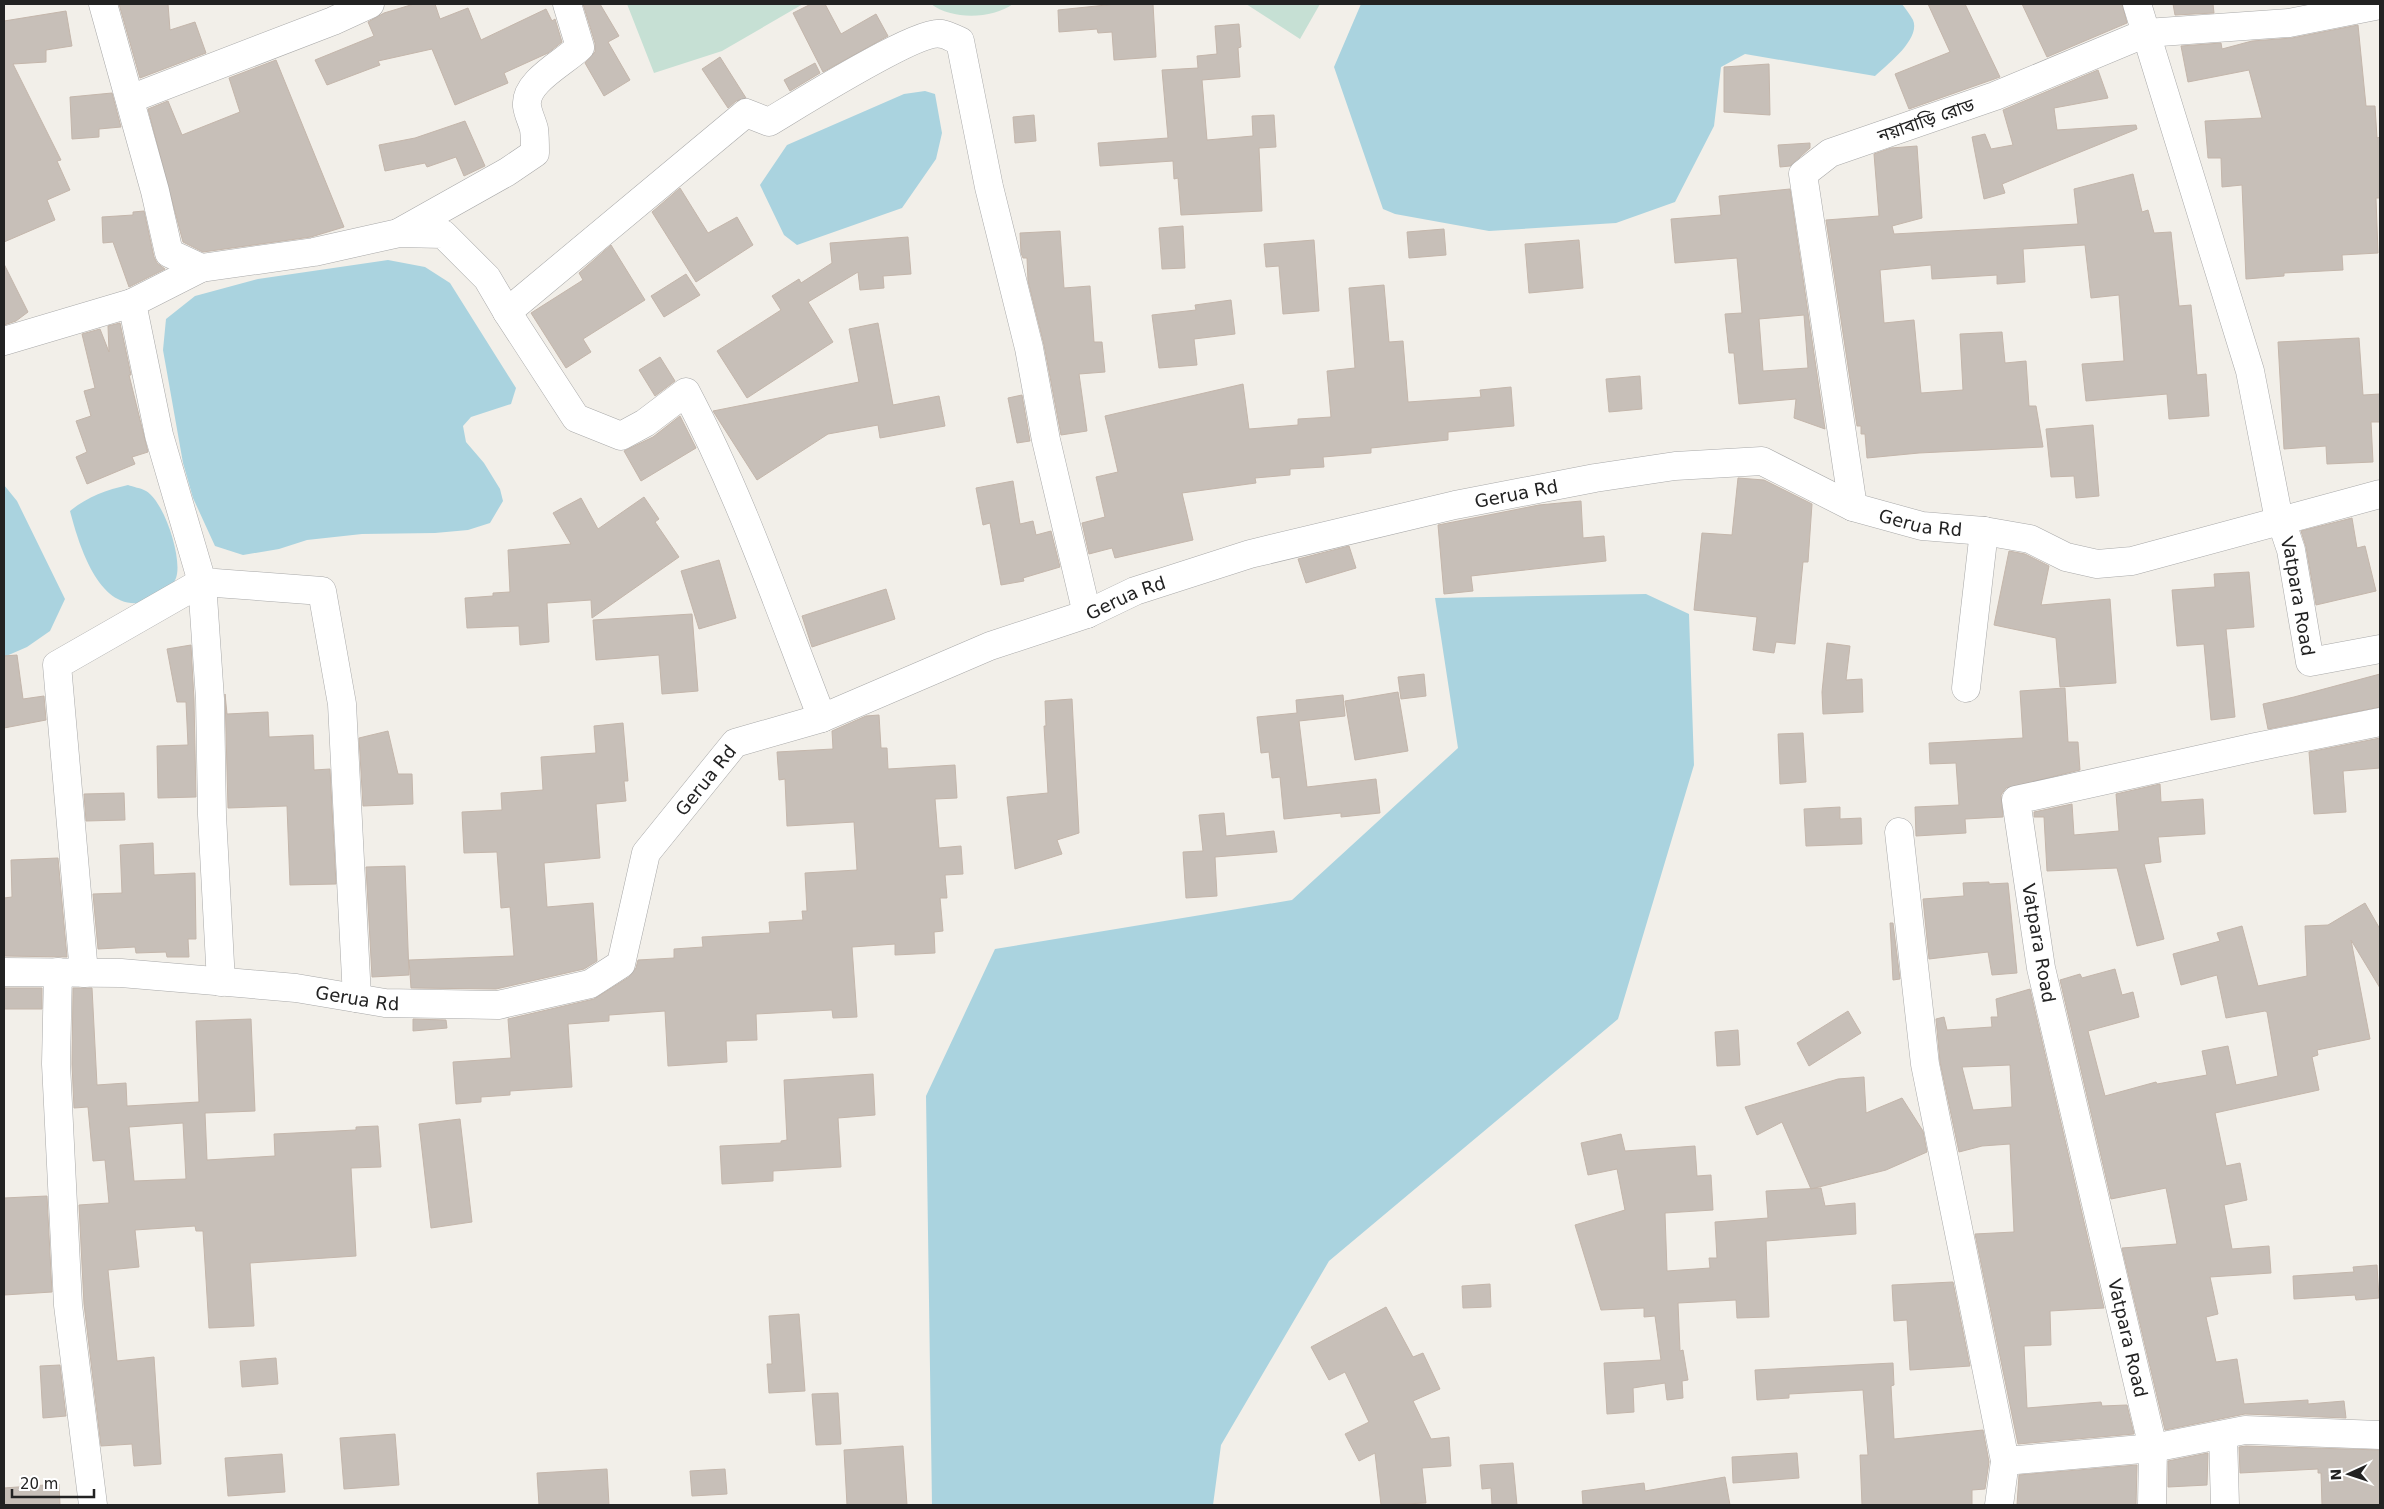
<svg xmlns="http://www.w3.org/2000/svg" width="2384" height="1509" viewBox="0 0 2384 1509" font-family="'DejaVu Sans','Noto Sans Bengali',sans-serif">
  <rect width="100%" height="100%" fill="#f2efe9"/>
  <path fill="#c6e0d4" d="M627,4H803L722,51L654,73Z
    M931,4H1013C992,19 952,20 931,4Z
    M1246,4H1320L1300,39Z"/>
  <path fill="#aad3df" d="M1361,4H1902C1906,9 1910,15 1913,20C1921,39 1887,65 1875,76L1745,54L1721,67L1714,126L1675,202L1616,223L1489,231L1395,214L1383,209L1334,67Z
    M925,91L935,94L942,133L936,159L902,208L797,245L784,235L760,185L787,145L904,94Z
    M388,260L425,267L450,283L516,388L511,404L471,417L463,426L466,442L484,463L500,489L503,501L490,523L468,530L435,533L362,534L307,540L279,549L243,555L215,546L193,498L183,463L163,350L166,319L195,296L258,279Z
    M4,485L17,501L65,599L50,631L27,647L4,657Z
    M128,485C133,487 141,488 146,491C164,501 183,559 176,578C171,591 160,596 148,601C100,617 79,545 70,511C87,497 106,490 128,485Z
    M1646,594L1689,614L1694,765L1618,1019L1329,1261L1221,1445L1213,1505H932L926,1096L995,949L1292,900L1458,748L1435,598Z"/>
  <path fill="#c7bfb8" stroke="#c4b6ab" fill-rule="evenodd" d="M119,4H168L170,30L195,22L206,53L140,78Z
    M414,4H435L440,19L468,8L481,40L546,9L552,21L555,19L562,42L548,53L504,73L508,83L455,105L432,49L378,61L380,65L327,85L315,60L374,36L368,22L384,13Z
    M583,4H600L619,36L608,42L630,80L604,96L585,63L595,52V43Z
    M811,4H825L841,34L876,14L888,36L823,72L793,13Z
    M1116,4H1153L1156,57L1114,60L1112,32L1098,33L1097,29L1059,32L1058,10Z
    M1928,4H1965L2000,77L1909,109L1895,74L1950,52Z
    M2022,4H2122L2127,23L2047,57Z
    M2173,4H2213L2214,13L2175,15Z
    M66,11L72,46L46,50V62L13,64L61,160L57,161L70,190L47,200L55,220L4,242V21Z
    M1239,24L1241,47L1238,48L1240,77L1202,80L1207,140L1253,136L1252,116L1274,115L1276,147L1259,148L1262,211L1181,215L1178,178L1174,179L1173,161L1100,166L1098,143L1168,138L1162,70L1198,68L1197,56L1217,54L1215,26Z
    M2358,25L2366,106H2375L2377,138L2380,137V198H2376L2378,253L2342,255L2343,270L2284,273V276L2246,279L2242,185L2222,187L2221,158H2208L2205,121L2262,118L2249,70L2188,82L2181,46L2221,43L2222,49L2252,41L2292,38Z
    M720,57L746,98L736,101L728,108L702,69Z
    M276,60L344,227L311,237L203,252L183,242L148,109L168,101L182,135L240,112L229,78Z
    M815,63L820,73L790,91L784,80Z
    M1769,64L1770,115L1724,112V67Z
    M2098,70L2108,98L2054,108L2057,130L2136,125L2137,129L2002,184L2005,193L1984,199L1972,137L1985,134L1991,149L2013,145L2003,110Z
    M112,93L121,127L99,129V137L72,139L70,97Z
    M1034,115L1036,141L1015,143L1013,117Z
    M465,121L485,166L464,176L456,157L427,167L425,163L385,171L379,145L415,138Z
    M1810,143V148L1790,166L1780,167L1778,145Z
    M1917,146L1922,218L1892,226L1894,234L2078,224L2074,189L2133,174L2142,212L2148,210L2154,233L2171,232L2179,306L2191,305L2197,375L2206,374L2209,416L2169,419L2167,394L2086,401L2082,364L2124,361L2119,295L2091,298L2085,245L2023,249L2025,282L1997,284V275L1932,279L1931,265L1880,270L1884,323L1914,320L1921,393L1963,390L1960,334L2002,332L2005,363L2026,361L2029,406H2036L2043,447L1919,453L1867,458L1865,434H1861V426H1857L1826,220L1879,216L1874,154L1891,148Z
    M680,188L708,233L737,217L753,245L696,282L652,212Z
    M1790,189L1825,429L1794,418L1796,399L1739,404L1734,353H1729L1725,314L1742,313L1737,258L1675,263L1671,219L1721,215L1719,196ZM1804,315L1808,368L1763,371L1759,319Z
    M144,211L154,257L157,263L165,269L129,287L113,242L103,243L102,217L133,215V212Z
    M1183,226L1185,268L1162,269L1159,228Z
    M1444,229L1446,255L1409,258L1407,232Z
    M1060,231L1064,288L1090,286L1094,342H1102L1105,372L1079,374L1087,431L1061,435L1044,345L1028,281L1027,258H1023L1021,253L1020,233Z
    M908,237L911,274L883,276L884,288L860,290L858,272L808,302L833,342L747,398L717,351L781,310L772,296L799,279L801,283L832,263L830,243Z
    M1314,240L1319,311L1283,314L1279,266L1266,267L1264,244Z
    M1579,240L1583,288L1529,293L1525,244Z
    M611,245L645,300L583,339L591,352L566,368L531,313L583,280L579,273Z
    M4,264L28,312L16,321L4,325Z
    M686,274L700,295L664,317L651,296Z
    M1384,285L1389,342L1403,341L1408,402L1481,397L1480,390L1511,387L1514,426L1448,432V440L1371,448V453L1323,457L1324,467L1290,469V475L1255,478L1256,483L1182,493L1193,540L1115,558L1112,548L1089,554L1082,523L1105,517L1096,477L1118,472L1105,416L1243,384L1249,429L1298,425V419L1331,417L1327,371L1355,368L1349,288Z
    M1231,300L1235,334L1194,339L1197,365L1159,368L1152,315L1196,310L1195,305Z
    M120,323L131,375H129L148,452L132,457L135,464L87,484L76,457L87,452L76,421L91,416L84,391L95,388L82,334L100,329L109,352L108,326Z
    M878,323L893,405L939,396L945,426L880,438L878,425L828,434L757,480L713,411L859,382L849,329Z
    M2359,338L2363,395L2380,394V422H2371L2373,462L2327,464L2326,446L2284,449L2278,342Z
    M660,357L675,381L655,396L639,370Z
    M1640,376L1642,409L1609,412L1606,379Z
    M1022,395L1030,441L1017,443L1008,398Z
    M680,416L696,448L641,481L624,451L653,437Z
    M2093,425L2099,496L2076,498L2074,476L2051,477L2046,429Z
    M1738,478L1764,480L1812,504L1808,562H1803L1795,644L1776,642L1774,653L1753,650L1757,617L1694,610L1702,533L1732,535Z
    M1013,481L1020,524L1033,521L1036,535L1051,531L1060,567L1023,578L1024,581L1001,585L990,523L983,525L976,488Z
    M644,497L659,519L655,522L679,557L592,618L591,600L547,603L549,642L520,645L519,626L467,628L465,598L493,596V593L510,592L508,550L571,544L553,513L581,498L598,529Z
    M1581,501L1583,538L1604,536L1606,561L1471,576L1473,591L1444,594L1438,525L1539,505Z
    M2352,518L2357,548L2365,546L2376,591L2316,605L2306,547L2301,531Z
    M1349,546L1356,568L1306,583L1298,559Z
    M2009,551L2025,554L2049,566L2041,605L2110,599L2116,683L2060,687L2056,638L1994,625Z
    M719,560L736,618L699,629L681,571Z
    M2249,572L2254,627L2226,629L2235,717L2211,720L2204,644L2177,646L2172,590L2215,587L2214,574Z
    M886,589L895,619L812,647L802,616Z
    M692,614L698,691L662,694L659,655L596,660L593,620Z
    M1827,643L1850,646L1846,680L1862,679L1863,712L1823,714L1822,692Z
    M191,645L194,700L196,797L158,798L157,746L188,745L186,702H177L167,649Z
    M17,655L23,699L44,696L46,720L4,728V656Z
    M1424,674L1426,696L1401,699L1398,677Z
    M2380,674V707L2268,729L2263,704L2294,697Z
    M2065,688L2068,742H2078L2080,770L2006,788L2001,795L2003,817L1965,819L1966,833L1916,836L1915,807L1959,805L1956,763L1930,764L1929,743L2023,738L2020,691Z
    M1398,692L1408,751L1355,760L1345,701Z
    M225,694L227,714L268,712L269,737L313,735L314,770L330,769L336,884L290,885L287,806L228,808Z
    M1343,695L1345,716L1299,721L1307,787L1376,779L1380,813L1341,817V813L1284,819L1280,777L1272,778L1269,752L1261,753L1257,717L1297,713L1296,700Z
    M1072,699L1079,833L1057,840L1062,854L1015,869L1007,797L1048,793L1044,726H1046L1045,701Z
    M879,715L881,748H887L888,769L955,765L957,798L935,799L939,848L961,846L963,874L945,875L947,898H940L943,931L934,932L935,953L895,955V944L852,947L857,1017L833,1018L832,1010L756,1014L757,1040L726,1041L727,1062L668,1066L665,1011L609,1015V1021L568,1024L572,1087L510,1091V1095L481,1097V1102L456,1104L453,1062L511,1058L508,1019L594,999L629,977L636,968L638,960L674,958V949L703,947L702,937L770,933L769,922L803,920L802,911H807L805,873L857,870L854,822L787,826L785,779L779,780L777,752L833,749L832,731L866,716Z
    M623,723L628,781H624L626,801L596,804L600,858L544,863L547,907L593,903L597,961L584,969L496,989L411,988L409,960L514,956L510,907L501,908L497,852L464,853L462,812L502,810L501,793L543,790L541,757L596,753L594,726Z
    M388,731L398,774H412L413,804L363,806L359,738Z
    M1803,733L1806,782L1780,784L1778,734Z
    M2380,738V768L2343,771L2346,812L2314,814L2309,752Z
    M2160,784L2161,802L2203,799L2205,834L2158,837L2161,862L2144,864L2164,939L2137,946L2117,868L2047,871L2044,817H2034V812L2072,804L2074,835L2119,831L2116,794Z
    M124,793L125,820L86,821L84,794Z
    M1840,807V819L1861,818L1862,844L1806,846L1804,809Z
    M1224,813L1226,836L1274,831L1277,852L1215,857L1217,896L1186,898L1183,852L1203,851L1199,815Z
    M153,843L154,875L195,873L196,939H188L189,957H167L166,952L136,953L135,947L98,949L93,894L122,893L120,845Z
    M58,858L67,957L4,956V898L12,897L11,860Z
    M405,866L409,975L372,977L366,867Z
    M1989,882V884L2008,883L2017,973L1992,975L1988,952L1929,959L1923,899L1964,896L1963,883Z
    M2365,903L2380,929V988L2351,940L2370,1039L2317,1050L2318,1055L2312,1057L2319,1090L2215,1113L2226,1166L2240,1163L2247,1200L2224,1205L2232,1249L2269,1246L2271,1273L2210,1277L2218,1314L2206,1317L2216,1362L2237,1359L2244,1404L2308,1400V1404L2344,1401L2346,1418L2245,1414L2165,1430L2122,1248L2177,1244L2166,1188L2111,1199L2060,980L2080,974L2082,978L2115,969L2122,995L2133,992L2139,1017L2088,1031L2105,1096L2156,1082L2157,1084L2207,1075L2202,1051L2228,1046L2236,1085L2278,1076L2267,1012L2265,1011L2226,1018L2217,975L2181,985L2173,954L2220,941L2217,933L2242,926L2258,986L2307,976L2305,926L2328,925Z
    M1890,923H1893L1900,979L1893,980Z
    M4,988H42V1009H4Z
    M73,988H92L97,1085L126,1083L127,1106L199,1102L196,1021L251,1019L255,1111L205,1113L207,1160L275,1156L274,1134L356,1130V1127L378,1126L381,1167L351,1168L356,1256L250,1263L254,1326L209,1328L203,1231H196L195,1226L135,1230L139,1267L108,1270L117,1361L154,1357L161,1464L134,1466L132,1444L101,1446L84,1304L79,1205L109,1203L105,1160L93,1161L88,1107L74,1108L72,1064ZM183,1123L186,1179L134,1181L129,1127Z
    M2030,989L2104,1308L2050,1311L2051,1345L2024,1346L2027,1408L2101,1402L2102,1406L2127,1405L2134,1434L2018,1444L1975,1234L2014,1232L2010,1144L1982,1146L1959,1152L1940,1062L1936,1019L1944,1017L1947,1030L1992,1027L1991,1017H1998L1996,999ZM2010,1065L2012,1107L1973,1110L1962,1067Z
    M1848,1011L1861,1033L1809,1066L1797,1043Z
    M413,1019L446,1020L447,1028L413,1031Z
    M1738,1030L1740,1065L1717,1066L1715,1032Z
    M873,1074L875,1115L838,1118L841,1167L773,1171V1181L722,1184L720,1146L781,1143V1141L787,1140L784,1080Z
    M1864,1077L1866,1113L1902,1098L1923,1131L1927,1152L1886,1170L1811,1189L1782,1122L1757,1135L1745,1107L1838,1079Z
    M460,1119L472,1222L431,1228L419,1124Z
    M1621,1134L1625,1151L1695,1146L1697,1176L1711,1175L1713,1210L1665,1213L1667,1271L1710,1268L1709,1258H1717L1715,1222L1768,1218L1766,1191L1821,1188L1825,1206L1855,1203L1856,1234L1766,1241L1769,1317L1737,1318L1736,1300L1678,1303L1680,1351L1683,1350L1688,1380L1682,1381L1683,1398L1667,1400L1665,1383L1633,1388L1634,1412L1607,1414L1604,1363L1661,1360L1655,1316L1644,1317V1308L1601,1310L1575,1225L1625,1210L1617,1169L1588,1175L1581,1143Z
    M47,1196L52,1292L4,1295V1198Z
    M2377,1265L2379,1298L2356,1300L2355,1295L2294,1299L2293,1276L2354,1272L2353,1267Z
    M1953,1282L1970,1366L1910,1370L1907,1320L1894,1321L1892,1285Z
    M1490,1284L1491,1307L1463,1308L1462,1286Z
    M1386,1307L1413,1357L1423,1353L1440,1389L1413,1401L1431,1439L1449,1437L1451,1466L1422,1468L1426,1503L1381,1505L1375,1453L1359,1461L1345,1434L1369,1422L1345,1372L1329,1380L1311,1347Z
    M799,1314L805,1391L769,1393L767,1364H772L769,1316Z
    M276,1358L278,1384L242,1387L240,1361Z
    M1893,1363L1894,1385L1891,1386L1894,1439L1983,1430L1989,1462L1985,1489L1972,1490V1505H1862L1860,1455H1868L1863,1390L1789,1394V1398L1757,1400L1755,1370Z
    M60,1365L66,1416L43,1418L40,1366Z
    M838,1393L841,1444L816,1445L812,1394Z
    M395,1434L399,1485L344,1489L340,1438Z
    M903,1446L907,1505H847L844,1450Z
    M2246,1446L2380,1450V1505H2322L2321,1473H2318V1469L2240,1473L2239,1447Z
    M1797,1453L1799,1478L1733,1483L1732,1457Z
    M2208,1453L2207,1485L2168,1487V1461Z
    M282,1454L285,1492L228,1496L225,1458Z
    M1513,1463L1517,1505H1492L1491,1488L1482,1489L1480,1465Z
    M2137,1465L2136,1505H2017L2019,1475Z
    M607,1469L609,1505H539L537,1473Z
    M725,1469L727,1494L692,1496L690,1471Z
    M1725,1477L1730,1505H1583L1582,1491L1644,1483L1645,1491Z
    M59,1484L60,1505H4V1488Z"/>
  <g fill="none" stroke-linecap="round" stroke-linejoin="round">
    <g stroke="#a9a9a9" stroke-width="29">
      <g id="minor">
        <path d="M103,4L155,191L169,253L201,268L314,252L399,233L443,234L487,278L507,312L576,418L621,436L645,423L686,392C741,496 779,608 822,718"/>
        <path id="s1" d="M2137,4L2250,371L2279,520L2284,529L2291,550L2310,662L2380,649"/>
        <path d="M130,99L333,21L370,4"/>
        <path d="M400,232L507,172L535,153C535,145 535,136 534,129C532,121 528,114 527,106C524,82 565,62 580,47L567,4"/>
        <path d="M201,268L132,303L159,435L202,582L322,591L342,704L357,998"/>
        <path d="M507,312L746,113L769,122C796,106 918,29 942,34C948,35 954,39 960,41L989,187L1029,348L1046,440L1087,614"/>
        <path d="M4,341L132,303"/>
        <path d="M1853,507L1803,174L1830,153L1995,96L2146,33L2289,23L2380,5"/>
        <path d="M1966,688L1984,531"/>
        <path d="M1899,832L1925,1064L2005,1461L1999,1505"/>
        <path id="s2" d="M4,972L121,973L296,988L385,1003L498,1005L590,984L621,964L646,853L735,743L822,718L990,646L1087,614L1135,591L1250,554L1455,505L1595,478L1675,466L1762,461L1853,507L1922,526L1984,531L2030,539L2066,557L2097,564L2132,561L2380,494"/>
        <path d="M58,972L56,1064L68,1305L93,1505"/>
        <path d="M84,973L57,665L202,582L210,699L212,815L221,982"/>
        <path d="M2223,1435L2225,1505"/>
        <path d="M2005,1461L2153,1448L2245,1430L2380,1435"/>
        <path d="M2152,1505L2153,1448L2041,968L2016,800L2256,747L2380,722"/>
      </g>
    </g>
    <use href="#minor" stroke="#fff" stroke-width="28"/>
  </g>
  <g text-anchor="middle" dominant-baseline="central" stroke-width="5" stroke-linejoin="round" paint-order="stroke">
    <g font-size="18" fill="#222" stroke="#fff">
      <text transform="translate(1926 120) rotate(-19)">নয়াবাড়ি রোড</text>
      <text stroke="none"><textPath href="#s2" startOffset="1705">Gerua Rd</textPath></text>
      <text stroke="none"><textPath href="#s2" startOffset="2125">Gerua Rd</textPath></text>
      <text stroke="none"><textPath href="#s1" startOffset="615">Vatpara Road</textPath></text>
      <text stroke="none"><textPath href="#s2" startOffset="1300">Gerua Rd</textPath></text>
      <text stroke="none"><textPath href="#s2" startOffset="835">Gerua Rd</textPath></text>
      <text transform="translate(2039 943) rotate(80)">Vatpara Road</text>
      <text stroke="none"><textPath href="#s2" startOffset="355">Gerua Rd</textPath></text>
      <text transform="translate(2128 1338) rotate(77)">Vatpara Road</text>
    </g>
  </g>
  <rect width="2384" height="1509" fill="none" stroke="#222222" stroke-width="10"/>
  <g transform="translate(2349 1474) rotate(267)" stroke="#ffffff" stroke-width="4" paint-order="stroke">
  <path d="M0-4L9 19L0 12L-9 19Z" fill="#222222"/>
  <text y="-8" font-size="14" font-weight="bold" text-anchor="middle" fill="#222222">N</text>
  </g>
  <path d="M12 1489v8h82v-8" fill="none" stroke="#222222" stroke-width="2.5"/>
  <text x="20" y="1489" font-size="15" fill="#222222" stroke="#ffffff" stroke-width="4" paint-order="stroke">20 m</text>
</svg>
